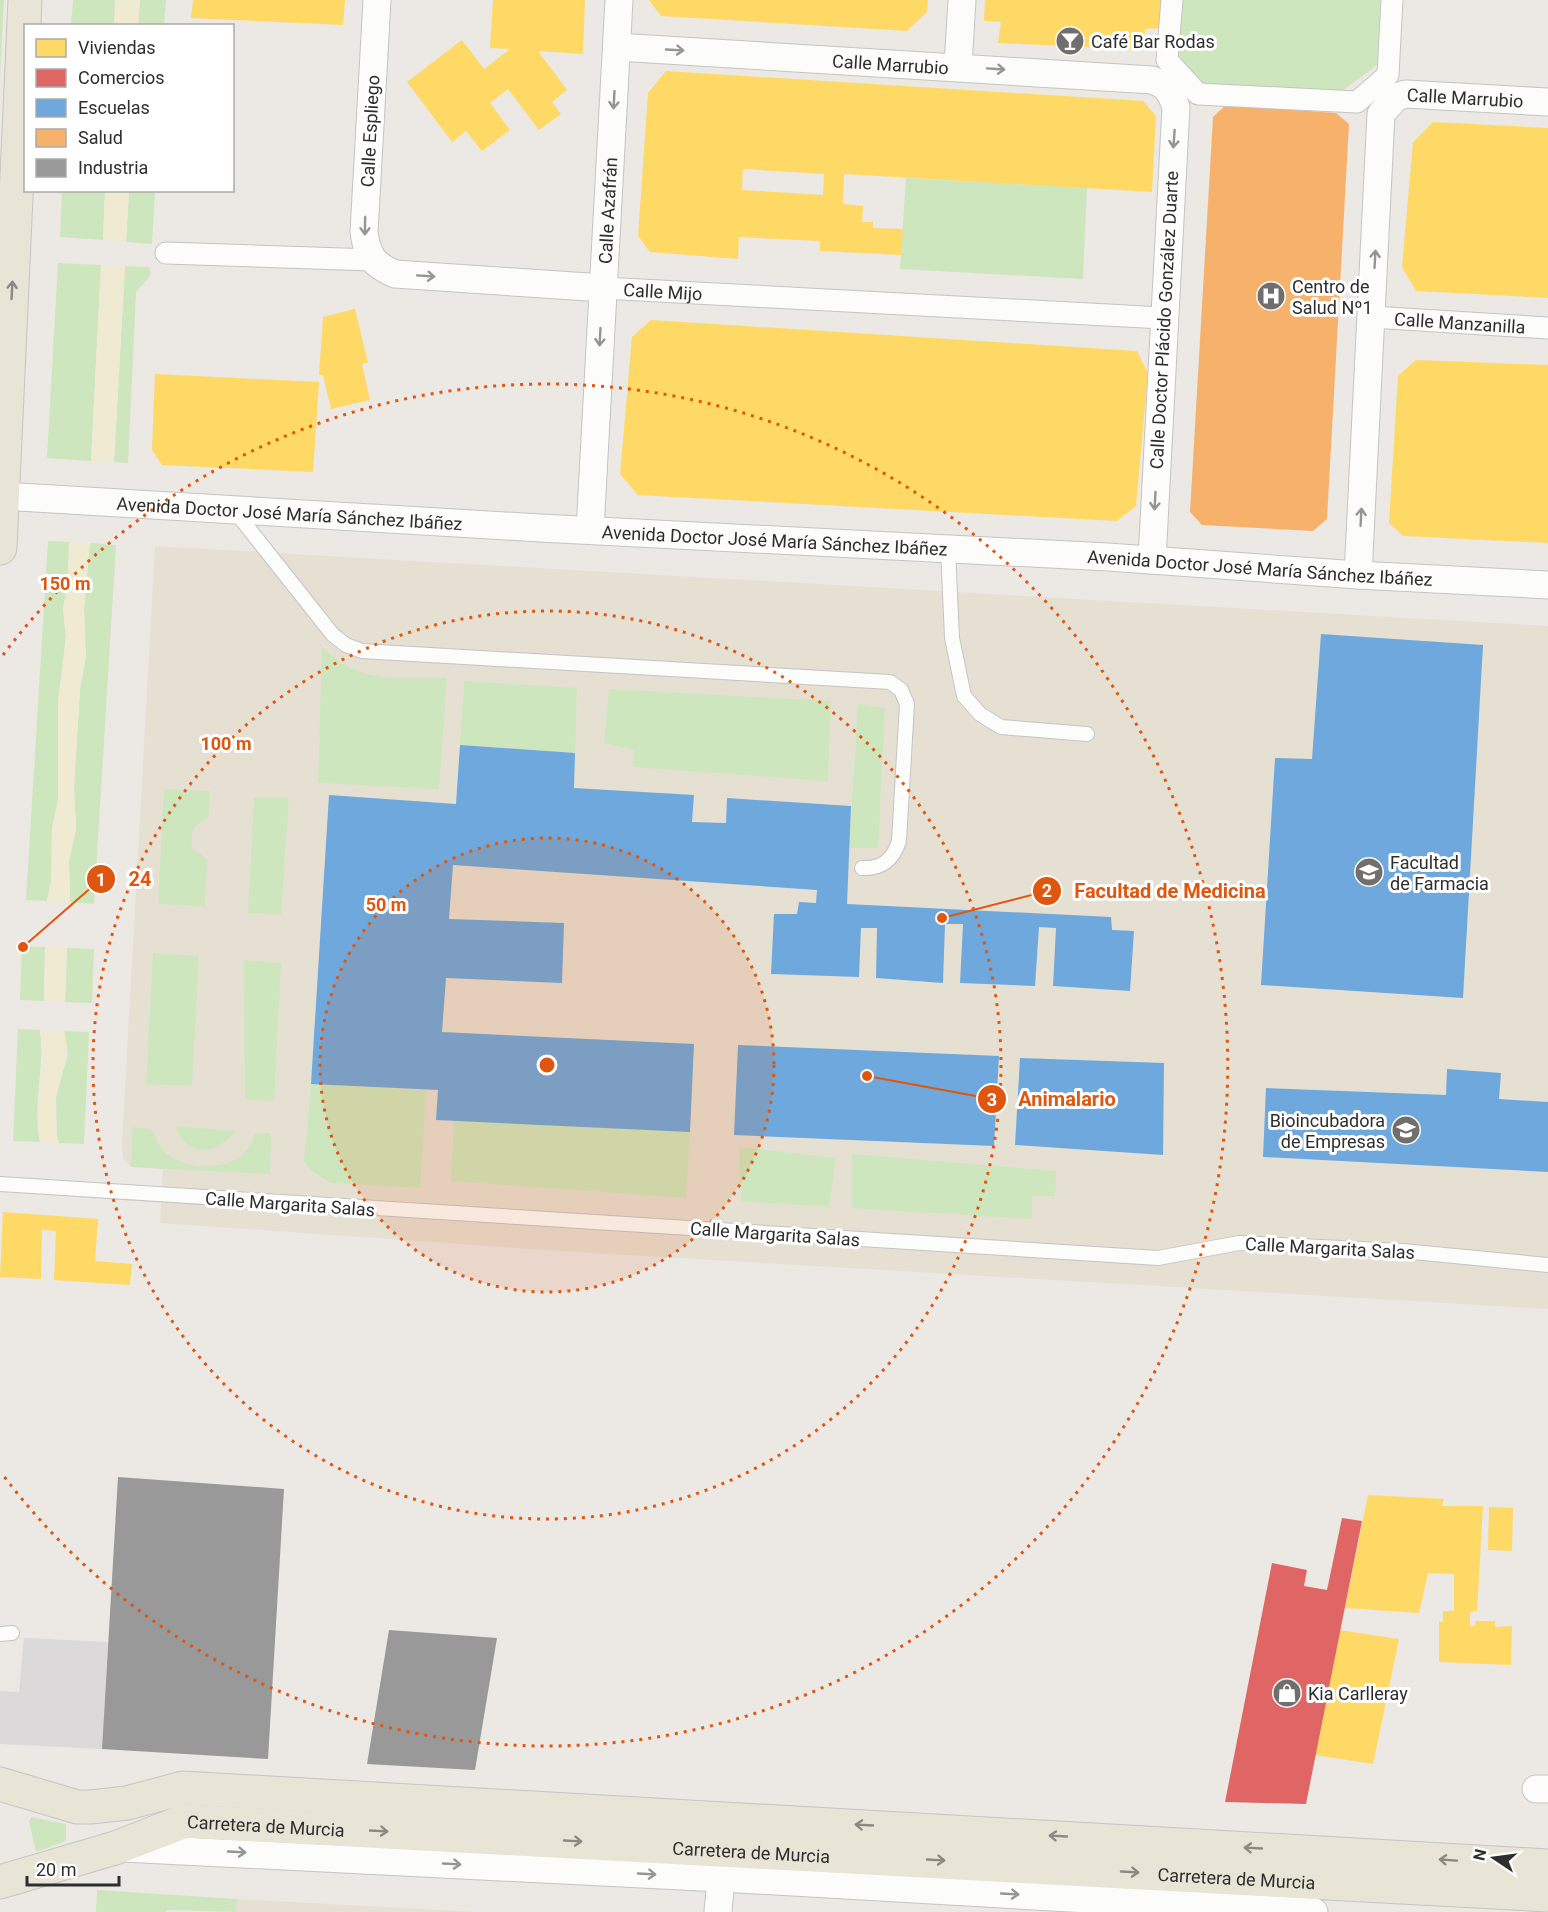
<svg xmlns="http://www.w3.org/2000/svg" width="1548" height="1912" viewBox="0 0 1548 1912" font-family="Roboto,sans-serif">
  <rect width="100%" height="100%" fill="#ece8e4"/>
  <path fill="#dcd9db" d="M24,1638L108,1642L102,1749L0,1744V1691L19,1692Z"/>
  <path fill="#e6e0d3" d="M155,546L1548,626V1309L559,1251L160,1223L163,1169L131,1167L123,1158L122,1144Z
    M237,1899L477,1912H236Z"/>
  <path fill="#cee6be" d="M0,0H4L0,77Z
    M73,0H115L114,25H71Z
    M140,0H166L164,25H138Z
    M1175,0H1384L1380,63L1339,93L1198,85L1174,49Z
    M906,178L1087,188L1083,279L900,269Z
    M62,191H105L103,240L60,237Z
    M129,191H155L152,244L126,242Z
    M58,263L101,265L91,461L47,458Z
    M125,266L150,267V276L136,292L128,463L114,462Z
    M48,541L69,542L68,582L63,609L66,637L58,702V800L52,829L51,881L47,901L26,900Z
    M90,543L116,545L94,904L70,902L69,862L76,828L74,788L80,689L86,656L84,609Z
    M322,647C358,684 399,678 447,678L439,789L318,783Z
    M464,681L577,688L575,753L460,745Z
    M609,689L831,701L828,781L633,767L634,750L604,743Z
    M858,704L885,708L878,848H849Z
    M164,789L210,791L209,817C195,824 190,831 192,848L207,859L205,906L158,904Z
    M254,798H289L281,914L248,913Z
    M22,946L45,947L44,1001L20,1000Z
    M67,948L94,949L92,1003L65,1002Z
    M153,953L199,956L192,1086L146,1084Z
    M244,960L281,963L274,1101L245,1099Z
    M18,1029L40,1030C45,1068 32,1105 40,1142L13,1141Z
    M64,1031L89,1032L84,1144L59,1143L57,1137L56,1097L68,1054Z
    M311,1084L426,1090L420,1188L330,1183L311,1170L304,1160Z
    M454,1120L690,1132L686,1198L451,1181Z
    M175,1126L236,1131C216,1155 188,1160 175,1126Z
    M132,1127L151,1129C155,1136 158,1145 163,1150C182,1169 217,1172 239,1157C248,1152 251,1143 255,1134L271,1133L270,1174L131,1167Z
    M739,1147L836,1158L829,1207L741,1201Z
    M852,1154L1056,1171L1055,1196H1032V1219L852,1208Z
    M31,1817L66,1824V1841L36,1852L29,1821Z
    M97,1890L237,1899L236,1912L167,1910L166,1912H96Z"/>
  <path fill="#f0ead3" d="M115,0H140L138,25H114Z
    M105,191H129L126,242L103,240Z
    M101,265L125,266L114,462L91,461Z
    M69,542L90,543L84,609L86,656L80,689L74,788L76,828L69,862L70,902L47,901L51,881L52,829L58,800V702L66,637L63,609L68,582Z
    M45,947L67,948L65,1002L44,1001Z
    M40,1030L64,1031C72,1055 60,1072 56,1096C54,1111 55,1128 59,1143L40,1142C33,1112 44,1084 43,1054C43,1046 41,1038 40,1030Z"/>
  <path fill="#ffd966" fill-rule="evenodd" d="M193,0H345L343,25L191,18Z
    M493,0H585L583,54L538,51L567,90L552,102L561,114L539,130L508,89L490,103L510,130L482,151L466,131L452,142L407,82L462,40L484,69L510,49L490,48Z
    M649,0H928L927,12L907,31L661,16Z
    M985,0H1166L1164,28L1145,29L1144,50L998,43L1001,22L984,21Z
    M666,71L1143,101L1156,116L1152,192L844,174L843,204L863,206L862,222H873V228L903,229L901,255L820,251V241L739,237L738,259L650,252L638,236L648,93ZM743,169L824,174L823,195L742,190Z
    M1433,122L1548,128V298L1416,291L1402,267L1413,142Z
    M355,309L368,363L362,364L370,400L331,409L323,375H319L323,317Z
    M651,320L1137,351L1148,373L1136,506L1117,521L638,495L620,474L632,337Z
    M1416,360L1548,365V543L1403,536L1389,523L1398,376Z
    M155,374L319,382L313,472L162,465L152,450Z
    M3,1212L98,1219L95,1261L132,1264L130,1285L54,1280L56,1231L42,1230L41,1279L0,1277Z
    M1368,1495L1444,1499L1442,1506H1483L1477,1611L1470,1612V1626H1475L1476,1621H1495V1627L1512,1626L1511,1665L1439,1662V1622H1443V1611H1454V1574L1428,1573L1419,1613L1345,1608Z
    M1489,1507L1513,1508L1512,1551L1488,1550Z
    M1339,1630L1399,1639L1373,1764L1315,1755Z"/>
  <path fill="#e06666" d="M1342,1518L1362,1521L1306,1804L1225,1802L1272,1563L1307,1570L1304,1586L1327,1590Z"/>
  <path fill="#6fa8dc" d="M1321,634L1483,645L1463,998L1261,985L1275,758L1312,759Z
    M460,745L575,753L574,788L694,795L692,822L726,823L727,798L851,806L847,904L1111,917L1112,930L1134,931L1130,991L1053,986L1056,928L1039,927L1035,986L960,983L963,924H945L943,983L876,978L877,928H861L859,977L771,974L774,914H797L799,902L816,903L817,890L453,865L449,919L564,923L562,983L446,978L442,1032L694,1044L690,1132L436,1120L438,1090L311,1084L329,795L456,804Z
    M738,1045L999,1056L994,1146L734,1135Z
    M1020,1058L1164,1063L1163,1155L1015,1145Z
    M1447,1069L1501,1073L1499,1099L1548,1102V1172L1263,1157L1266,1088L1446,1095Z"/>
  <path fill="#f6b26b" d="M1226,105L1336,113L1349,124L1327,519L1313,531L1202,525L1190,512L1213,117Z"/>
  <path fill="#999" d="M118,1477L284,1489L268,1759L102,1749Z
    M389,1630L497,1638L475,1770L367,1764Z"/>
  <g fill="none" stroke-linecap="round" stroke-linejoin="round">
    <g stroke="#c5c4c5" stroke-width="16">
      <path id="service" d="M234,510L333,635L346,645L362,651L890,682L901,690L907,704L899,841C893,860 882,869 862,868
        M948,549L952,638L964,696L980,714L1001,727L1087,734
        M0,1184L1158,1258L1239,1243L1403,1251L1548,1265
        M0,1634L12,1633"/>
    </g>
    <g stroke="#c5c4c5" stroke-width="23">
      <g id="pedestrian">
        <path d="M1172,0L1167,60L1198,94L1357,102L1388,75L1392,0"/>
        <path d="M166,253L372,260"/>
        <path id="s1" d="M603,288L1163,318"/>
        <path id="s2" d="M1372,317L1548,328"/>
      </g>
    </g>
    <g stroke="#c5c4c5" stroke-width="29">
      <g id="minor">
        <path d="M377,0L364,232C367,255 373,265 395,274L603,288"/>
        <path id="s3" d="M617,47L1152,80C1167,85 1171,93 1176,107L1152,560"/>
        <path d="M958,66L962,0"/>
        <path id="s4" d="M2,496L540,528L1108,557L1358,575L1548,585"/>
        <path id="s5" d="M590,530L619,0"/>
        <path id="s6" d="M1358,575L1381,114L1396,97L1406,94L1548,102"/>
        <path d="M1536,1789H1548"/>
        <path d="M123,1848L721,1878L1314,1912"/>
        <path d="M718,1912L721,1878"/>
      </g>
    </g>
    <g stroke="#c6c5c4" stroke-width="35">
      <g id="primary">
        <path d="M0,548L25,0"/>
        <path d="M0,1784L77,1807H91L127,1803L183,1788L1548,1866"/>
        <path id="s7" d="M0,1882L115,1848L185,1821L1548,1895"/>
      </g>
    </g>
    <use href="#service" stroke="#fcfcfb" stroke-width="14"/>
    <use href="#pedestrian" stroke="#fcfcfb" stroke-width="21"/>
    <use href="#minor" stroke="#fcfcfb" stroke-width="27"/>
    <use href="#primary" stroke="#e8e4d6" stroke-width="33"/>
  </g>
  <defs><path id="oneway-shaft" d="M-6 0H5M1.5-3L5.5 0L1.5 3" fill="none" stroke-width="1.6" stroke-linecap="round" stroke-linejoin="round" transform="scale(1.5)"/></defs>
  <g stroke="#959594">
    <use href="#oneway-shaft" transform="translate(675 50) rotate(3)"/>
    <use href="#oneway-shaft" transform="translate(996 69) rotate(4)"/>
    <use href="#oneway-shaft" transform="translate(614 100) rotate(93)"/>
    <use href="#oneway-shaft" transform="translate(1174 139) rotate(94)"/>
    <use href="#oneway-shaft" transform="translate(365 226) rotate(91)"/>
    <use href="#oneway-shaft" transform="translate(1375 259) rotate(-87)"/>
    <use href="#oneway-shaft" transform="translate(426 276) rotate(4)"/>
    <use href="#oneway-shaft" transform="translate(600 337) rotate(93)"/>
    <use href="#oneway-shaft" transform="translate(1155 501) rotate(93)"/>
    <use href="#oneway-shaft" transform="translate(1361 517) rotate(-87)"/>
    <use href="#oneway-shaft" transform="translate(237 1852) rotate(3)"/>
    <use href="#oneway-shaft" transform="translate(452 1864) rotate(3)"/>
    <use href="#oneway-shaft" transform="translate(647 1874) rotate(3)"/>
    <use href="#oneway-shaft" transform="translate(1010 1894) rotate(3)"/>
  </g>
  <g stroke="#8b8982">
    <use href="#oneway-shaft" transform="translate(12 290) rotate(-87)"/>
    <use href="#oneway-shaft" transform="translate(864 1825) rotate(-177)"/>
    <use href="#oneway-shaft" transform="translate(379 1831) rotate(3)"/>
    <use href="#oneway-shaft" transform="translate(1058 1836) rotate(-177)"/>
    <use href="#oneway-shaft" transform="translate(573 1841) rotate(3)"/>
    <use href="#oneway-shaft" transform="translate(1253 1848) rotate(-177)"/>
    <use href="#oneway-shaft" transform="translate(936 1860) rotate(3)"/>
    <use href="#oneway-shaft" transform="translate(1448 1860) rotate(-176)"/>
    <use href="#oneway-shaft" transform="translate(1130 1872) rotate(3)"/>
  </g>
  <circle cx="547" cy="1065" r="227" fill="#df570e" fill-opacity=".12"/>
  <g fill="none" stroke="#df570e" stroke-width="3" stroke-dasharray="3 6">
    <circle cx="547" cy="1065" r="227"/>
    <circle cx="547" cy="1065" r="454"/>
    <path d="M3 655A681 681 0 1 1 3 1475"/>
  </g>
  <defs>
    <g id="bar-disc" transform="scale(1.5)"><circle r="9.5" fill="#706f6e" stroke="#fff"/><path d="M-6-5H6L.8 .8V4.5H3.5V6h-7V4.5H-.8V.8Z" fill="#fff"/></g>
    <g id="hospital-disc" transform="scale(1.5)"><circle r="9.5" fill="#706f6e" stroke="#fff"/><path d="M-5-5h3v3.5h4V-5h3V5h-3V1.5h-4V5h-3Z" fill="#fff"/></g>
    <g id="university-disc" transform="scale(1.5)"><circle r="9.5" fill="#706f6e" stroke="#fff"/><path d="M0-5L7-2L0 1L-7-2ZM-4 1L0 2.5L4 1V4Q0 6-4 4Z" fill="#fff"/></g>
    <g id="shop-disc" transform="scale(1.5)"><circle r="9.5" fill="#706f6e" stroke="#fff"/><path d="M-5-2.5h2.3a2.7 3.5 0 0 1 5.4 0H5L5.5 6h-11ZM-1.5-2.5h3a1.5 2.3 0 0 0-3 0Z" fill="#fff"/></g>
  </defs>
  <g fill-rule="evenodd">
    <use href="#bar-disc" x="1070" y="41"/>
    <use href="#hospital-disc" x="1271" y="296"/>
    <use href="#university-disc" x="1369" y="872"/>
    <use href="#university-disc" x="1406" y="1130"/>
    <use href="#shop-disc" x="1287" y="1693"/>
  </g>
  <g text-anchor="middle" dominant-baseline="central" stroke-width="6" stroke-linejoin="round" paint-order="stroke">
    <g font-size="18" fill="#2e2e2e" stroke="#fff" text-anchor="start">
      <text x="1091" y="41">Café Bar Rodas</text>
      <text x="1292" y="286">Centro de<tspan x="1292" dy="21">Salud Nº1</tspan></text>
      <text x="1390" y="862">Facultad<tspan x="1390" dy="21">de Farmacia</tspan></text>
      <text x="1385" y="1120" text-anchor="end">Bioincubadora<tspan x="1385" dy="21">de Empresas</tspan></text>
      <text x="1308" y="1693">Kia Carlleray</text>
    </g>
    <g font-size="18" fill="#2e2e2e" stroke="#fff">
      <text stroke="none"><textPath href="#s3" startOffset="274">Calle Marrubio</textPath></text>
      <text stroke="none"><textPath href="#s6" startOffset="554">Calle Marrubio</textPath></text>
      <text transform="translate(370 131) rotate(-87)">Calle Espliego</text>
      <text stroke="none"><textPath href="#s5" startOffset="320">Calle Azafrán</textPath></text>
      <text stroke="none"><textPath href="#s1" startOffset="60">Calle Mijo</textPath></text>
      <text transform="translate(1164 320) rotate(-87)">Calle Doctor Plácido González Duarte</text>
      <text stroke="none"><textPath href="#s2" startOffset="88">Calle Manzanilla</textPath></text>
      <text stroke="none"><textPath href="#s4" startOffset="288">Avenida Doctor José María Sánchez Ibáñez</textPath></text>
      <text stroke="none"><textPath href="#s4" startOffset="774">Avenida Doctor José María Sánchez Ibáñez</textPath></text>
      <text stroke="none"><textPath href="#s4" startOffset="1260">Avenida Doctor José María Sánchez Ibáñez</textPath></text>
      <text transform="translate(290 1204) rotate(4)">Calle Margarita Salas</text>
      <text transform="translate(775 1234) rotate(4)">Calle Margarita Salas</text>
      <text transform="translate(1330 1248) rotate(3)">Calle Margarita Salas</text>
      <text stroke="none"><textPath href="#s7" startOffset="276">Carretera de Murcia</textPath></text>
      <text stroke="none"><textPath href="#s7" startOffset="762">Carretera de Murcia</textPath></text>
      <text stroke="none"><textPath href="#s7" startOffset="1248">Carretera de Murcia</textPath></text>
    </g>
  </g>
  <circle cx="547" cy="1065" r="9" fill="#df570e" stroke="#fff" stroke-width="3"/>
  <g font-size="18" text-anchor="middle" font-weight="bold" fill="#df570e" stroke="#fff" stroke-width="6" stroke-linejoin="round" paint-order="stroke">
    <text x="65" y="590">150 m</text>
    <text x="226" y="750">100 m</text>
    <text x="386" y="911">50 m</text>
  </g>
  <path fill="none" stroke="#df570e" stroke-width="2" d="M23 947L101 879M942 918L1047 891M867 1076L992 1099"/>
  <g fill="#df570e" stroke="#fff" stroke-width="2">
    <circle cx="23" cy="947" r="6"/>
    <circle cx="942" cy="918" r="6"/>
    <circle cx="867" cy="1076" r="6"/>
    <circle cx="101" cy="879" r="15"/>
    <circle cx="1047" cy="891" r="15"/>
    <circle cx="992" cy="1099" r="15"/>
  </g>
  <g font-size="18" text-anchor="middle" font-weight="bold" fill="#fff">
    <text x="101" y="886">1</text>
    <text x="1047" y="897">2</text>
    <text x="992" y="1106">3</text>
  </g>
  <g font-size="20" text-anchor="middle" font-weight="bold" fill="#df570e" stroke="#fff" stroke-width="6" stroke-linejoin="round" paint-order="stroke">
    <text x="140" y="886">24</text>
    <text x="1170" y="898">Facultad de Medicina</text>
    <text x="1067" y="1106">Animalario</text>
  </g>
  <rect x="24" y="24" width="210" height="168" fill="#ffffff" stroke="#ababab" stroke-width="1.5"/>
  <rect x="36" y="39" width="30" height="18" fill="#ffd966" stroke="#ababab" stroke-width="1.5"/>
  <text x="78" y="54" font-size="18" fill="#2e2e2e">Viviendas</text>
  <rect x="36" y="69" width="30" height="18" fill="#e06666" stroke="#ababab" stroke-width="1.5"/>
  <text x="78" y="84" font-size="18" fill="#2e2e2e">Comercios</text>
  <rect x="36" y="99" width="30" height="18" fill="#6fa8dc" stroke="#ababab" stroke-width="1.5"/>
  <text x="78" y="114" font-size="18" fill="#2e2e2e">Escuelas</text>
  <rect x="36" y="129" width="30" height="18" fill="#f6b26b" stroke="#ababab" stroke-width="1.5"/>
  <text x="78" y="144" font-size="18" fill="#2e2e2e">Salud</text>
  <rect x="36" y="159" width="30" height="18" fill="#999999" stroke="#ababab" stroke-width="1.5"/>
  <text x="78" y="174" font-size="18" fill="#2e2e2e">Industria</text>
  <g transform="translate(1494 1858) rotate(283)" stroke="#ffffff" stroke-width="4.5" paint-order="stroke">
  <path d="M0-4.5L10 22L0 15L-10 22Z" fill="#2e2e2e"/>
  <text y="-9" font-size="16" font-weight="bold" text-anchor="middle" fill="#2e2e2e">N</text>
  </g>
  <path d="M27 1876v9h92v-9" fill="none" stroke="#2e2e2e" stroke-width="3"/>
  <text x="36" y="1876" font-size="18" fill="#2e2e2e" stroke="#ffffff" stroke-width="4.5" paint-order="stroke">20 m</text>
</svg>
